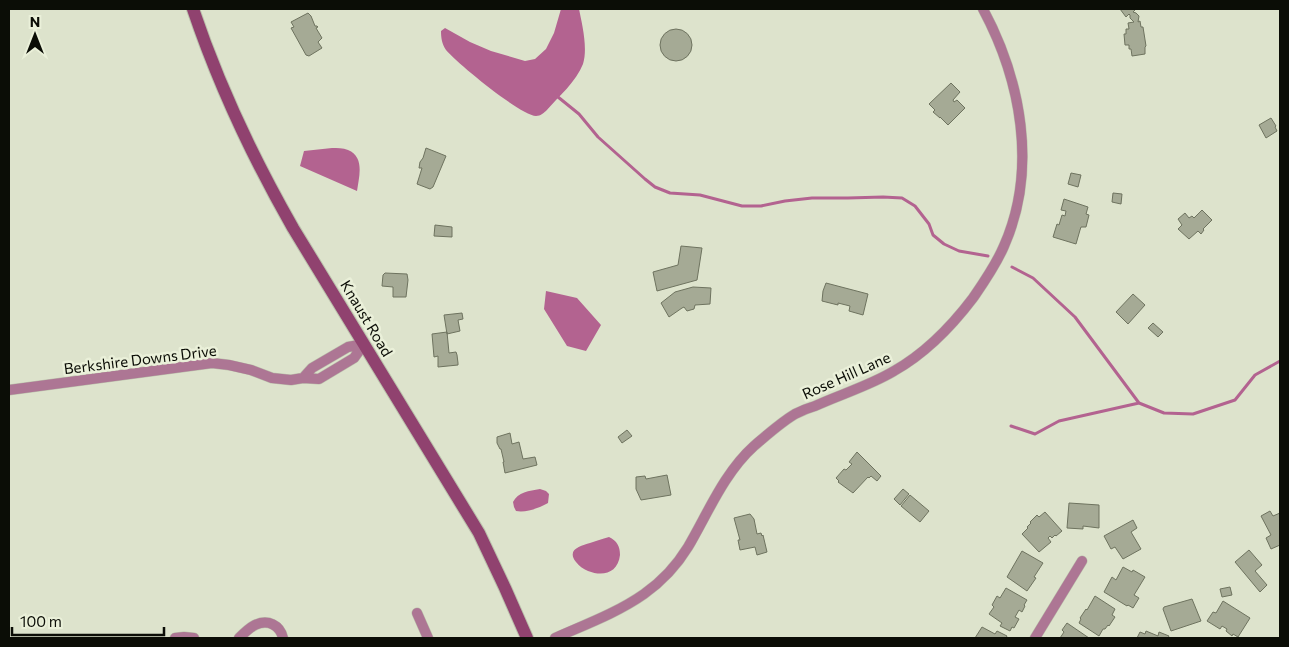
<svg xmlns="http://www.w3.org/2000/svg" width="1289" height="647" viewBox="0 0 1289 647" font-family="Commissioner,sans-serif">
  <rect width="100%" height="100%" fill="#dde3cc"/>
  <path fill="#b36390" d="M561,9H579C582,24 588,48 583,64C576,82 559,96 546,111C543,113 541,116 536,116C520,115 458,64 446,50C442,44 441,38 441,31L445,28L470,42L491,51L525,61L535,59L546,49L554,33Z
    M332,148C337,148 343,148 348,150C365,157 359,177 357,191L300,166L304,151Z
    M546,291L577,298L601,325L586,351L567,346L544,309Z
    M540,489L546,491L549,494L548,503C539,508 526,513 516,511L514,507L513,502C518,492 529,491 540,489Z
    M609,537C617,541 620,546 620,555C618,573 603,577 588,571C583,569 579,566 576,562C566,549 581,546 590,543C596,541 602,539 609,537Z"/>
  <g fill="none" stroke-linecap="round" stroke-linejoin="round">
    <path stroke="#b36390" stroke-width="3" d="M558,97L579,114L598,137L645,179L655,187L670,193L700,195L742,206H761L785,201L812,198H848L883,197L902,198L915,206L929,224L933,235L944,244L959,251L988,256
      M1012,267L1033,278L1075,317L1139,403L1164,413L1193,414L1235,400L1255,375L1280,361
      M1011,426L1035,434L1059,421L1139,403"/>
  </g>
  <path fill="#a5aa95" stroke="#6e735f" d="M1120,9H1136L1133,12L1136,13L1139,16L1138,22L1140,21L1141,27H1143L1146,46L1145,47V54L1132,56L1131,49H1129V45H1125L1124,34H1126V29H1129L1128,23L1134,22L1130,18V15L1129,14L1126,17Z
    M308,13L311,16L315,26H317L318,27L316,28L322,38L318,42L322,48L309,56L306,55L291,28L294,27L291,22Z
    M660 45a16 16 0 1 1 32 0a16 16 0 1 1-32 0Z
    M951,83L960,92L953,100L954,102L957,100L965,108L948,125L940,117V118L933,112L935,110L929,104Z
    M1271,118L1276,126L1275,127L1277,131L1266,138L1259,125Z
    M426,148L446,156L433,187L430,189L417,184L422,168H419L420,162L423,158Z
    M1071,173L1081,175L1078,187L1068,184Z
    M1113,193L1122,194L1121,204L1112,202Z
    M1064,199L1088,207L1086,214L1089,215L1086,227H1081L1080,230L1076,244L1053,237L1057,224L1059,225L1062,215L1065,216L1066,211L1061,210Z
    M1202,210L1212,220L1203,229L1204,230L1201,234L1198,231L1189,239L1178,229L1182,225L1178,219L1185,213L1189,218L1192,216L1194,218Z
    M435,225L452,227V237L434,236Z
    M681,246L702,248L697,280L657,291L653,272L678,265Z
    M385,273L407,274L408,280L406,297H393V287L382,286L383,275Z
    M826,283L868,294L863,315L849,311L850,306L838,303V305L822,301L823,291Z
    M693,287L711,288L710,304L695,305L694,309L687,311L684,307L682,308L669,317L661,303L675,292Z
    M1133,294L1145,305L1128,324L1116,312Z
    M462,313L463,319L458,320L460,331L447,334L444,315Z
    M1153,323L1163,332L1158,337L1148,328Z
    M447,332L449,353L456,352L457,355L458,363V365L438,367V356L434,357L432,334Z
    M627,430L632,436L622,443L618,437Z
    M510,433L512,444L519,442L523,459L535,457L537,465L505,473L503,462H504L501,449H500L497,443V437Z
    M857,452L881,476L877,481L871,476L869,478L868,477L853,493L838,482L839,481L836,478L844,469L846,470L852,464L849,462Z
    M667,475L671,495L641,500L636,489V477L645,476L646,479Z
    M903,489L909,494L900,505L894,499Z
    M910,495L929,511L920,522L901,506Z
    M1069,503L1099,505V528L1083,526V529L1067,528Z
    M1270,511L1273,516L1280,513V545L1271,549L1266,538L1271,535L1261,516Z
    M1045,512L1062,531L1056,536L1055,535L1052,538L1050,536L1048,538L1051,542L1039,552L1022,534L1028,528L1027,527L1031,523L1030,522L1037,515L1039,517Z
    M750,514L754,519L757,534L761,533L762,536L763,535L767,552L757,555L755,547L740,550L738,540H740L734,518Z
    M1133,520L1137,528L1131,532L1141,549L1123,559L1115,547L1111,549L1104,536Z
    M1249,550L1262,565L1255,571L1267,585L1260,592L1235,562Z
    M1022,551L1043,563L1034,577L1036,578L1027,591L1007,577Z
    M1123,567L1132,572L1133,570L1145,577L1134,595L1139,598L1133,608L1128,605L1127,606L1104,592L1112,577L1116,580Z
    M1230,587L1232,595L1222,597L1220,589Z
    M1006,588L1027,600L1024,605L1025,606L1022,612L1019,610L1015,617L1019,619L1014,628L1012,627L1010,631L1000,626L1002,623L989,614L994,607L992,605L997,596L1000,598Z
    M1095,596L1115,609L1112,615L1115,617L1109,626L1108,625L1105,629H1103L1099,636L1079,623L1081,619L1080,618L1086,609L1087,610Z
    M1192,599L1201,621L1171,631L1163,609L1164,607Z
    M1223,601L1250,618L1238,637L1233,634L1232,636L1226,631L1227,629L1222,626L1220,629L1207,621L1213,612L1216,613Z
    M1067,623L1089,638H1058L1059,637L1060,638L1064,632L1062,630Z
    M982,627L995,634L997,631L1007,636L1006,638H975Z
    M1146,631L1158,636L1159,632L1169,636L1168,638H1137L1140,632L1145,634Z"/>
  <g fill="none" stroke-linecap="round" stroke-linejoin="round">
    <g stroke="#bbc1ac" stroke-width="11">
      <path id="minor" d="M303,378L312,368L348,347L364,344
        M9,390L212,363L229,365L251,370L272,378L291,380L303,378L319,379L354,358L364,344
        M417,613L428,638
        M175,638L184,637L194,638
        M239,638C244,633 249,628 255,625C268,619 280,625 283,638
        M555,638C584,625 617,613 644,594C661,582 677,565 688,547C708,513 724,473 754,446C767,435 780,423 795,414C801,411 808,408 815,406C841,394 869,386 894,371C926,353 951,327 973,298C984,282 996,265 1004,246C1038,169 1021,80 983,9
        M1035,638L1082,561"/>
    </g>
    <g stroke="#bbc1ac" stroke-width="14">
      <path id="secondary" d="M193,9C219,86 253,158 293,228L479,533L505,588L527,638"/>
    </g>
    <use href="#minor" stroke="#ad7694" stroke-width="10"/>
    <use href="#secondary" stroke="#90426f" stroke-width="12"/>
  </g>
  <g text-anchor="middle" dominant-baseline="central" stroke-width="5" stroke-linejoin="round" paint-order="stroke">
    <g font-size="15" fill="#0b0d06" stroke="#eaf0d9">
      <text transform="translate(367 318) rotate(59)">Knaust Road</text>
      <text transform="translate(140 359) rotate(-7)">Berkshire Downs Drive</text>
      <text transform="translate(846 375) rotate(-24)">Rose Hill Lane</text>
    </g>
  </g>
  <rect width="1289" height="647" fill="none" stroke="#0b0d06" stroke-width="20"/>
  <g transform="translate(35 35)" stroke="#eaf0d9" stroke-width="4" paint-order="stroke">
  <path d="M0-4L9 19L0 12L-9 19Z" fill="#0b0d06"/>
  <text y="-8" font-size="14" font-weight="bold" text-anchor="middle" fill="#0b0d06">N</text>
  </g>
  <path d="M12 627v8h152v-8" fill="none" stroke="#0b0d06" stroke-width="2.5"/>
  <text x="20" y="627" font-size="15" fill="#0b0d06" stroke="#eaf0d9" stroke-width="4" paint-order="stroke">100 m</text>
</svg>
